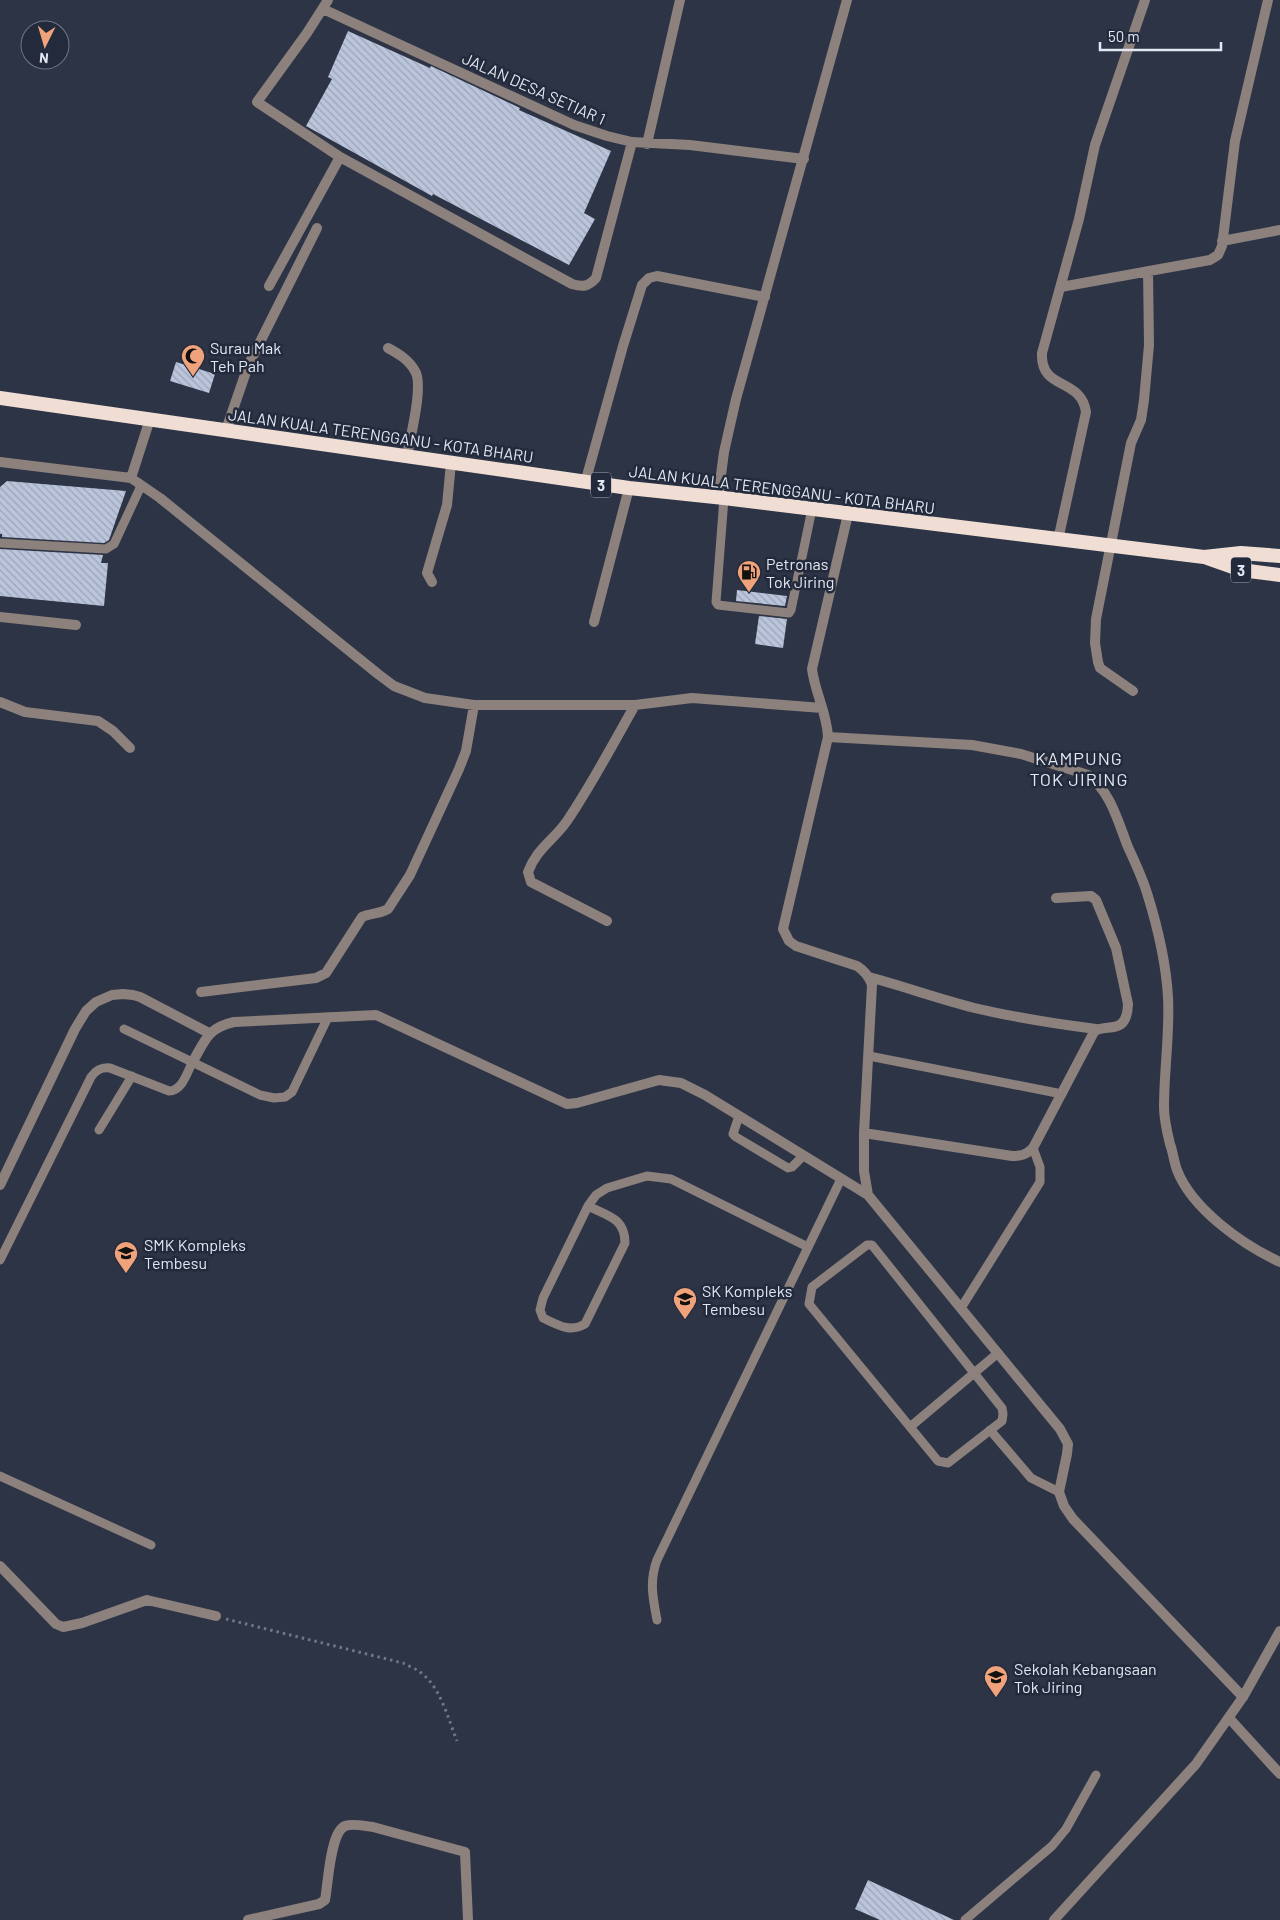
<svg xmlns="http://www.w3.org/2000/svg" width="1280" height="1920" viewBox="0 0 1280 1920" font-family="Barlow,sans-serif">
  <defs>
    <pattern id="building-back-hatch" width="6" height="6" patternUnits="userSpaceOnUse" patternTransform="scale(1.25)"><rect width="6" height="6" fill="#bac4db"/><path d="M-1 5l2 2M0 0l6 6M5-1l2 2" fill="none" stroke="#9ca4b6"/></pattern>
  </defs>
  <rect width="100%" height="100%" fill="#2c3446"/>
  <path fill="url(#building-back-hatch)" d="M348,31L430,68L431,66L520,108L519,110L611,151L584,213L595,219L569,265L433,194L432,196L306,126L332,79L328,77Z
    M176,362L215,374L209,393L170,381Z
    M7,481L126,491L109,540L104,543L2,537V534H0V487Z
    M0,549L103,555L101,563H108L104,606L0,596Z
    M737,590L787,596L785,606L736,601Z
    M759,616L787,619L783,648L755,644Z
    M868,1880L954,1920H880L855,1909Z"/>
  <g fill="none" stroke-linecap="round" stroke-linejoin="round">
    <path stroke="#707786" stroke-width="3" stroke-dasharray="2.5 4" stroke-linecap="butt" d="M226,1619L403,1663C408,1666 415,1668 420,1672C441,1687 448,1719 457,1741"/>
    <path stroke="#8c817c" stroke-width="9" d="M724,498L716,602L718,605L789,613L791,610L812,509
      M0,543L106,549L114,544L141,486
      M124,1029L260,1095L274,1098L285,1097L292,1092L328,1017
      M869,1056L1062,1094
      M739,1116L733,1134L736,1137L788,1168L792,1167L803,1156
      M99,1130L132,1076
      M588,1206C608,1216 625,1218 625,1243L585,1324C570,1333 558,1325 543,1318L540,1310L543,1298L588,1206L596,1195L607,1188L647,1176L671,1179L808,1247
      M867,1245H872L1002,1408L1003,1414L1002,1421L948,1463L938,1461L809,1304L812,1287Z
      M0,1260L91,1077C96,1070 101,1067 110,1068L169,1091C182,1091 187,1073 192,1063
      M961,1308L1040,1182V1167L1033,1148
      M910,1427L998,1353
      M990,1430L1031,1478L1059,1492
      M0,1476L151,1545
      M657,1620C653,1599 649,1581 657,1560L841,1179
      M965,1920L1052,1846L1066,1829L1096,1775"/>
    <path stroke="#8c817c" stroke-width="10" d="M328,0L307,33L257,102L340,157L572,284C583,287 588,287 596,278L632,142
      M323,9L574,125L607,136L632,142L690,145L804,159
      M647,144L680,0
      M1222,241L1280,230
      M269,286L340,157
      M1061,287L1210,260L1218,255L1222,246L1235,141L1268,0
      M388,348C399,354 409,360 415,371C424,385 410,438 407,456
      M226,430L248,366L317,228
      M0,462L131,478L160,498L378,674L394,686L425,698L474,705H635L692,698L822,708
      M131,478L150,419
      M585,483L623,346L642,285L649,278L657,276L765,297
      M718,498L724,452L736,399L847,0
      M848,514L812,669C815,693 827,713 828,737L783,929L789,941L796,946L857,966C865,971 869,976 872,985L864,1133V1171L868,1195
      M1058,540L1086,412C1081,377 1040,391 1042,353L1079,219L1095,145L1145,0
      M432,582L427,573L447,505L451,463
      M0,617L76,625
      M594,622L629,488
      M1133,691L1100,668L1098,662L1095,643L1096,619L1131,443L1141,420L1144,400L1149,345L1148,271
      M0,702L25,712L98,721L113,731L130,748
      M828,737L972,745L1021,754L1088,775C1111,792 1118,822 1128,847C1135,862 1142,877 1147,893C1157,925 1166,962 1168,997C1170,1033 1164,1070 1164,1107C1164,1119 1167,1132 1170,1144C1173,1152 1174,1162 1177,1170C1192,1209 1243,1245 1280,1262
      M607,921L531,882L528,872C537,848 553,841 567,821C592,784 613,744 635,705
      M869,977C906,987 942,1000 979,1009C1018,1018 1057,1024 1096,1029
      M201,992L316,978L326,973L362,917C370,913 380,914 388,909L410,875L459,769L466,751L474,705
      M192,1063C205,1041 207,1028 234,1022L376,1015L567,1104L577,1103L659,1080L681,1083L705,1095L868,1195L1060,1429L1068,1444L1067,1454L1059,1492L1064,1506L1073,1519L1243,1697
      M864,1133L1012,1156C1021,1156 1026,1155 1033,1148L1094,1032C1104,1022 1127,1038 1128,1004L1116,948L1096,900L1091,896L1056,898
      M0,1185L75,1029L86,1011L96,1002L112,995L123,994L133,995L140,997L209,1033
      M0,1566L56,1624L63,1627L82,1623L147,1600L216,1616
      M1229,1718L1280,1774
      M248,1920L319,1904L325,1900C328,1885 330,1832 345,1826C353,1823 364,1826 373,1827L465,1852L468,1920"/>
    <path stroke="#8c817c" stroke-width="10" d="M1054,1920L1196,1764L1243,1697L1280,1631"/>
    <path stroke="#f0ded4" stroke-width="14" d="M0,398L629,488L724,498L1204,557L1241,553L1280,556
      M1207,558L1241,570L1280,575"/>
  </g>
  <defs>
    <g id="mosque-pin" transform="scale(1.25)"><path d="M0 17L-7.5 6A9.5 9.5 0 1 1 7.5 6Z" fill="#f0a27a" stroke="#232a3b"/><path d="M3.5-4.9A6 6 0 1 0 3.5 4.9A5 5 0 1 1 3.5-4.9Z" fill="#111"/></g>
    <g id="fuel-pin" transform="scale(1.25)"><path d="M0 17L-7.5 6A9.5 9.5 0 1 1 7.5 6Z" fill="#f0a27a" stroke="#232a3b"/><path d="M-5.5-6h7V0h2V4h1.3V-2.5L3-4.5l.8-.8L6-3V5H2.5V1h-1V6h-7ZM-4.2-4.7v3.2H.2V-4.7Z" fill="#111"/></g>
    <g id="school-pin" transform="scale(1.25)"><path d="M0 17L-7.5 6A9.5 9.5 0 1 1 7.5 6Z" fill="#f0a27a" stroke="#232a3b"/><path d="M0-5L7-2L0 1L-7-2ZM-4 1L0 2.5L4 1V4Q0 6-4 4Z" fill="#111"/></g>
  </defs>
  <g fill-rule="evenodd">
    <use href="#mosque-pin" x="193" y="356"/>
    <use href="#fuel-pin" x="749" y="572"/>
    <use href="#school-pin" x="126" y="1253"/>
    <use href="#school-pin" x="685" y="1299"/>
    <use href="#school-pin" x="996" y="1677"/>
  </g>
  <g text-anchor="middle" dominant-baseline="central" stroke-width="5" stroke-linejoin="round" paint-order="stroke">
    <g fill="#232a3b" stroke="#a9aebb" stroke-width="1">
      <rect x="591" y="472.5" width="20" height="25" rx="4"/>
      <rect x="1231" y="557.5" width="20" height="25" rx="4"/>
    </g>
    <g font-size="15" font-weight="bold" fill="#e2e7f2">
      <text x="601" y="485">3</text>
      <text x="1241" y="570">3</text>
    </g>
    <g font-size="16" fill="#e2e7f2" stroke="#232a3b">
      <text transform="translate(534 88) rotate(24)">JALAN DESA SETIAR 1</text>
      <text transform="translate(381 435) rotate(8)">JALAN KUALA TERENGGANU - KOTA BHARU</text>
      <text transform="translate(782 489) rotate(7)">JALAN KUALA TERENGGANU - KOTA BHARU</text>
    </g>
    <g font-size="16" fill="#e2e7f2" stroke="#232a3b" text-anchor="start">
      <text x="210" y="347">Surau Mak<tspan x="210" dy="18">Teh Pah</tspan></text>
      <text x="766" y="563">Petronas<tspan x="766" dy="18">Tok Jiring</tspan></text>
      <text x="144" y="1244">SMK Kompleks<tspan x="144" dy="18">Tembesu</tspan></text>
      <text x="702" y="1290">SK Kompleks<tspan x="702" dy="18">Tembesu</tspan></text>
      <text x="1014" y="1668">Sekolah Kebangsaan<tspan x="1014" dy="18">Tok Jiring</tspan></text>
    </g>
    <g font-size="18" letter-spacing="1" fill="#e2e7f2" stroke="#232a3b">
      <text x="1079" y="758">KAMPUNG<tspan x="1079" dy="21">TOK JIRING</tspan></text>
    </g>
  </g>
  <g transform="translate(45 45) rotate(185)"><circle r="24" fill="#232a3b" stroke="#6f7684"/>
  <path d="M0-4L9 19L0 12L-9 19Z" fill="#f0a27a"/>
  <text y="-8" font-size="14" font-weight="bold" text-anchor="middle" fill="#e2e7f2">N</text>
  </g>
  <path d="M1100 42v8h121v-8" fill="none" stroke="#e2e7f2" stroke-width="2.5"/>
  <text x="1108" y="42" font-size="15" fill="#e2e7f2" stroke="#232a3b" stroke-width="4" paint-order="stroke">50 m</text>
</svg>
